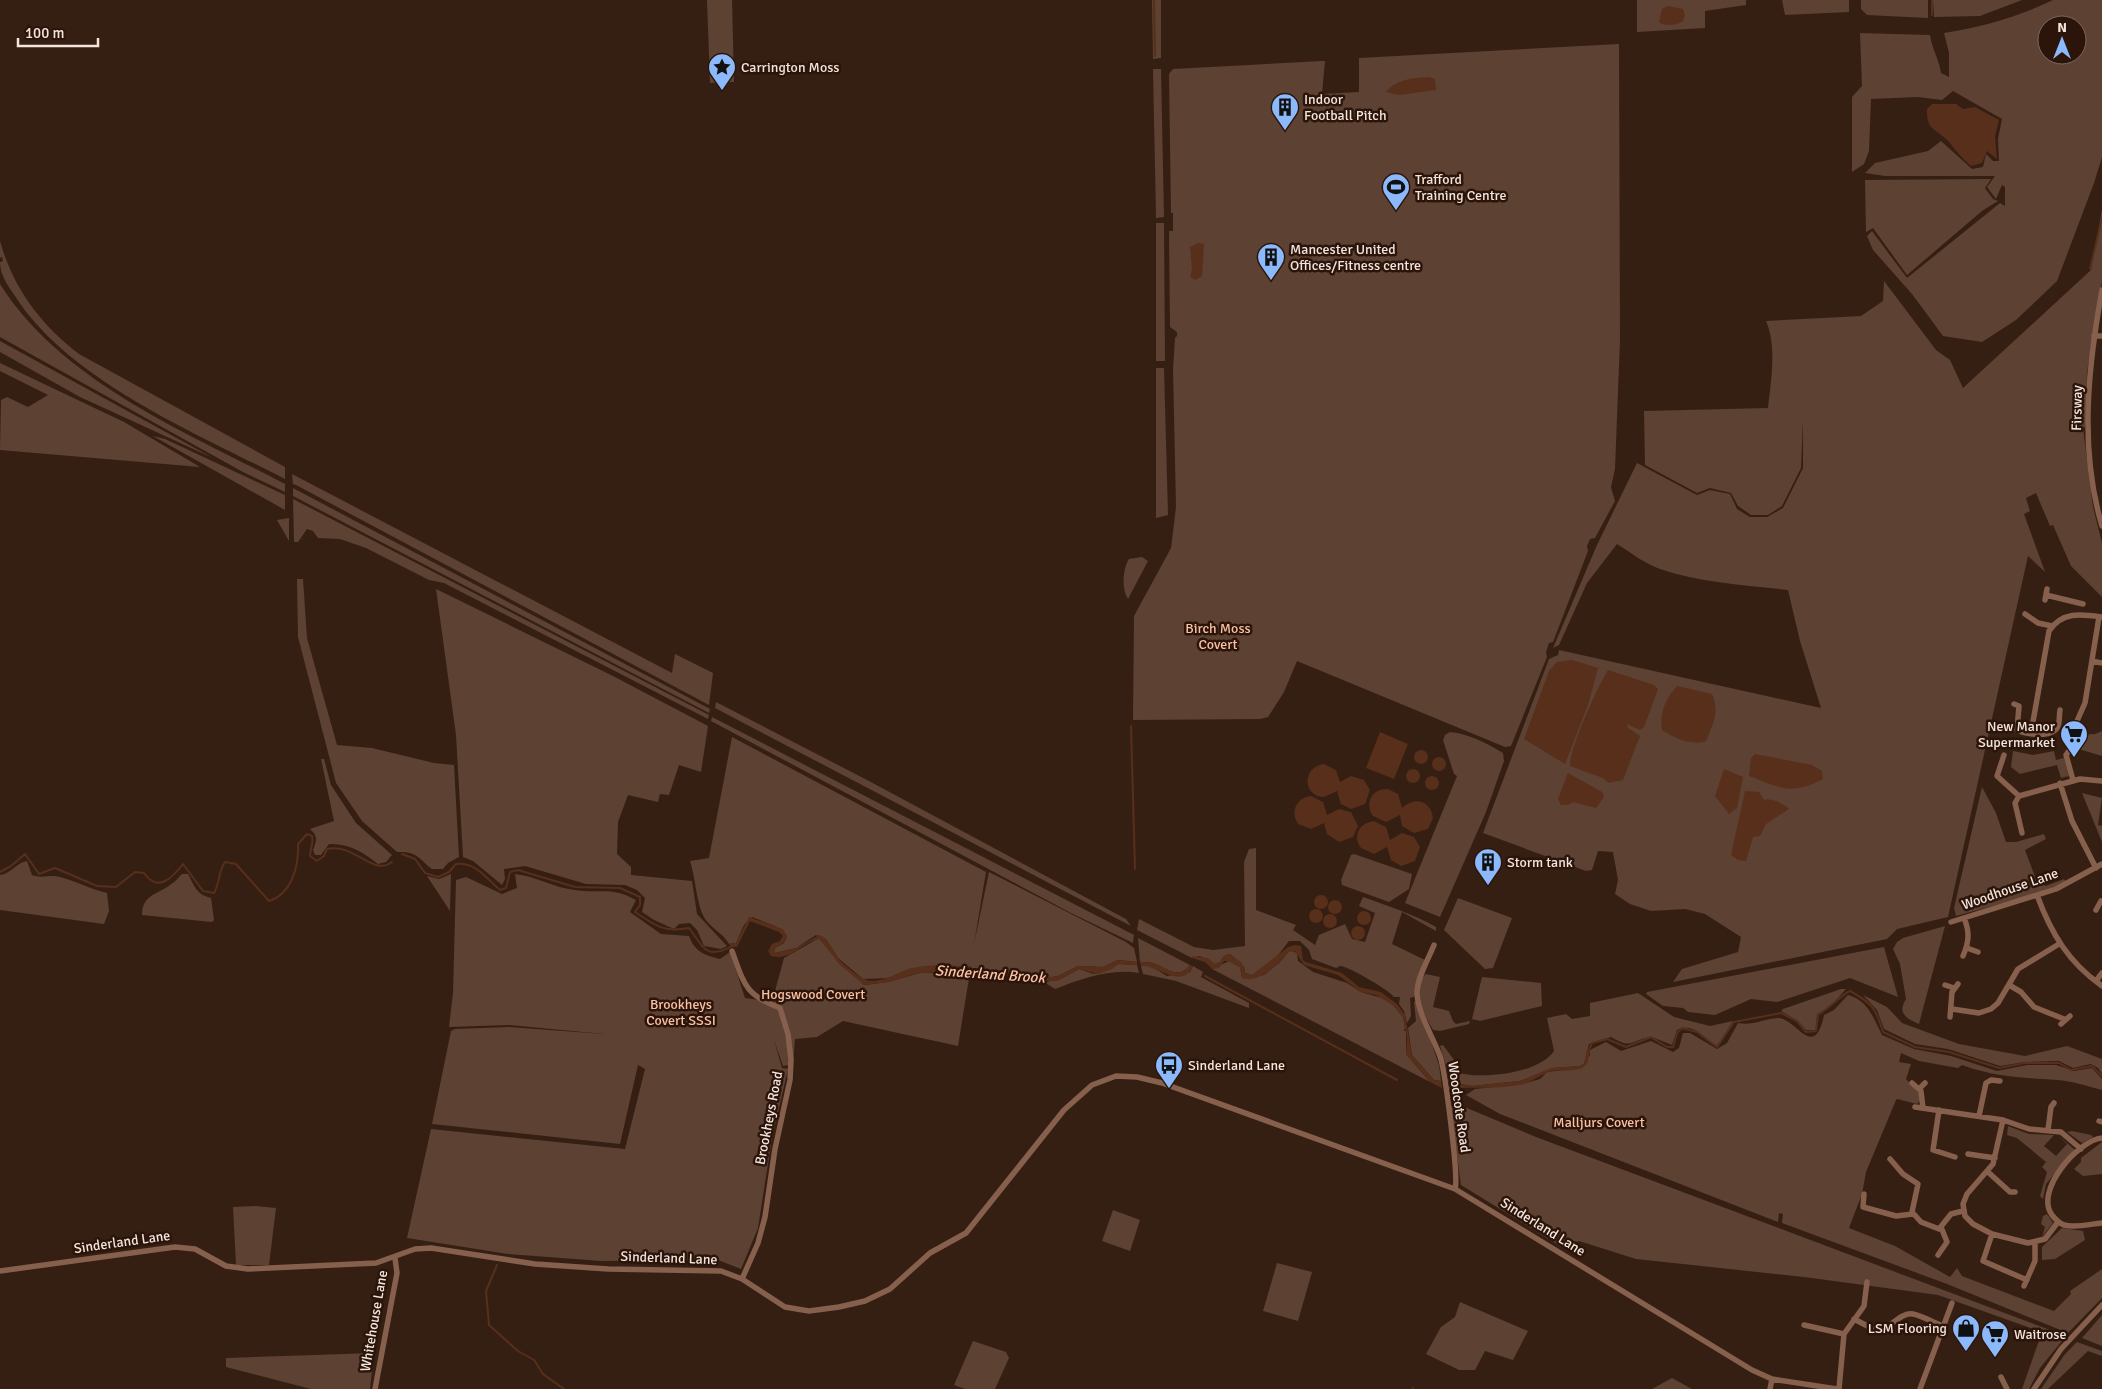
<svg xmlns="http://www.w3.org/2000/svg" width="2102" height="1389" viewBox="0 0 2102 1389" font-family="Signika,sans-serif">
  <rect width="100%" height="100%" fill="#351f13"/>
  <path fill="#5d4133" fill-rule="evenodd" d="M707,0H732L734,82L710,83Z
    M1152,0H1161V58L1153,59Z
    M1637,0H1746V5L1705,11V28L1637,32Z
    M1782,0H1849V12L1785,15Z
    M1861,0H1928V18L1867,15L1861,9Z
    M1933,0H2022L1980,16L1934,17Z
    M2053,0H2102V157L2094,183L2057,281L2016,320L1982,342L1943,336L1912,294L1873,250L1867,236L1872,231L1907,278L2000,203L2005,206V187L2002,185L1996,199L1987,187L1995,176H1885L1865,173L1875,163L1928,151L1941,141L1972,169L1983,167L1986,154L1993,161H1999L1998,139L2002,119L1953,91L1942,100L1918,97L1871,99L1869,151L1864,164L1852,172V97L1862,86L1860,33L1930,35C1932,49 1939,59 1941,73L1949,77V53L1944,33C1982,27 2018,17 2053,0ZM2047,25H2077V55H2047Z
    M1619,44L1620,340L1615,469L1611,487L1615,501L1595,538L1590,539L1587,546L1588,551L1553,642L1549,643L1546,652L1547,657L1511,746L1505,747L1297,661L1284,692L1268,717L1260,719L1133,720L1134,616L1171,548L1176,507L1173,369L1175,338L1177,336V332L1170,327L1169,231H1173V213H1171L1169,74L1173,69L1321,61H1325L1322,94L1359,92V58Z
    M1153,69H1161L1164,217L1156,218Z
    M1991,179L1985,188L1993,199L1998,201L1982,211L1907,275L1873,228L1866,232L1865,180Z
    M2102,210V281L2087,372L2085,427L2083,428L2093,507L2102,543V597L2071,566L2053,525L2050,526L2036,493L2026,498L2030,511L2024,514L2045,572L2028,556L1948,917L1897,929L1887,939L1673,982L1682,969L1738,952L1741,937L1705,914L1685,909L1651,911L1630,904L1615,894L1618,880L1613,852L1598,851L1592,870L1586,871L1483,833L1549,659L1558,655L1559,650L1821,708L1800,641L1788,590C1745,585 1701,583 1660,569C1645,564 1630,552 1617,544L1587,583L1559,645L1553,648L1597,545L1637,463L1697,495L1710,490L1730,494L1737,509L1750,517H1767L1783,508L1803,468V420L1801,468L1782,506L1768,515H1751L1738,506L1731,493L1710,488L1697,493L1645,465L1644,411L1768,408C1771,381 1777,346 1766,321L1861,316L1883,301L1884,281L1936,350L1950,360L1963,388L2091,270Z
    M1156,223H1164L1165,361H1156Z
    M0,241C13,288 41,325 79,354L285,467V479C198,434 69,381 15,296C8,286 0,275 0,262L3,261L2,257L0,258Z
    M0,284C62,382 186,432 285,484V492L243,472L0,337Z
    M0,341L213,458L80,397L0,352Z
    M0,363L124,422L200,467L0,450L1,400L7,397L28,407L48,395L0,371Z
    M1156,368H1164L1168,515L1156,518Z
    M153,436L165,439L285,495V510Z
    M292,474L672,673L675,654L713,673L709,705L296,485L293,484Z
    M293,488L710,709L709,713L293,496Z
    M293,499L709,715L708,719L444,583L429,580L366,548L340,539L318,538L313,531L307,529L298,542H294Z
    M289,518V541L277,520Z
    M1142,557L1148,561L1128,599C1121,589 1123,568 1129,559Z
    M297,579H303L307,638L337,745L372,748L434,763L454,765L459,857L448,863L443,869H432C418,858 417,851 397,852L362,821L336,783L298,637Z
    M436,589L613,676L708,726L701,772L679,765L669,795L660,794L658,802L628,795L618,822L617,854L631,867V875L692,881L697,914L727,946L721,949L704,946L697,930L690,923L679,924L674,929L654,920L642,912L645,898L637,890L625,885L586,884L525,866L504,869L505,879L502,885L473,861L463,857L456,735Z
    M716,702L869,781L1126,919L1131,926L715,708Z
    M712,717L1134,935L1133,943L1071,913L711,721Z
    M2102,731V756L2082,750H2072L2077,735L2095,734Z
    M1450,732C1470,734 1486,743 1503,753L1504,761L1486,812L1440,917L1405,903L1457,776L1454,774L1443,740L1445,735Z
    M732,737L986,872L974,944L989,872L1126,942L1134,948L1137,962L1118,960L1103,967L1078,966L1058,976L1040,979L1024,974L972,968L970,966H928L909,969L890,978L863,979L838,958L826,939L816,935L796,948L775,953V948L784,943L787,936L775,926L752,917L744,925L736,943L729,944C723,933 712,929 705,919C696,904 696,879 690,861L709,858Z
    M2013,751L2033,755L2054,751L2056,760L2064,758L2069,776L2061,778L2057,765L2020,774L2011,767Z
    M321,759H324L331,785L356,823L392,855L386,862L378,864C364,852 347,843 329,844L321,855H315L313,850C317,840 318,836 310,829L334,821Z
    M1982,787L1996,813L2006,842H2016L2044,834L2046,839L2025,850L2037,882L2046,886L2064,879L2066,882L2036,894L1956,916L1954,908Z
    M2082,793L2102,798L2098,825L2102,826V842Z
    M1256,848V910L1296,925L1293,930L1315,945L1319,935L1345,924L1352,939L1365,942L1375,913L1359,906L1363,897C1388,906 1413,914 1436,927V936V931L1402,912L1392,944L1425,960L1416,996L1410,998L1411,1016L1407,1023L1404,1011L1399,1004L1400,997H1394C1389,990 1348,966 1340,966L1336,968L1312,959L1309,950L1300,941H1289L1275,959L1252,975L1245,973L1244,967L1230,954L1224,956L1220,962L1215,964L1200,956L1192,958L1137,930L1139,919L1194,947L1213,950L1245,946L1244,862L1249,849Z
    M1354,854L1412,874L1409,889L1389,902L1342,885L1341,880L1351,855Z
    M27,861L32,875C42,879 50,874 60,877C76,881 90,889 107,893L109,911L104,924L0,910V875C12,873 16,863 27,861Z
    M182,874H188C195,887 196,894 211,898L214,920L212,922L142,915C142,894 159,894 170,885C175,882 178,878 182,874Z
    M451,874L450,911L427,876L439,879Z
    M515,874C536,876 554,888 575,890C601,894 611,886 636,900L630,912L661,934L689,936C695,952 704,955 720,959L730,952L745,998L772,1002L784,958L819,938L832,954L864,985L888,982L920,973L970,972L958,1046L843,1021L817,1037L795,1039L793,1064L783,1066L774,1040L782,1068L788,1069L772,1138L758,1228L741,1269L718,1260L601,1261L508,1254L407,1238L431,1129L625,1149L645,1069L638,1065L620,1144L432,1124L451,1031L455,1029L509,1027L604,1034L509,1025L449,1027L453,993L456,880L466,877L502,894L517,888Z
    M1458,898L1512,918L1493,968L1485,969L1444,930Z
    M1945,926L1919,1024C1906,1018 1897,1014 1906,999L1900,964L1893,949L1897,942L1903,938Z
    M1138,938L1190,965C1178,981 1166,967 1153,963C1149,962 1144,962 1140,962Z
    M1884,947L1898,997L1850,978L1777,1002L1751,999L1715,1015L1688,1012L1683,1008L1663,1006L1646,994L1647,992Z
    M1290,950L1297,953L1298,961L1313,972L1347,983L1361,992L1382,998L1393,1005L1403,1017L1405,1028L1404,1031H1406V1054L1430,1082L1212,969L1229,961L1240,967L1242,978L1264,975L1279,963Z
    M1118,964L1137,965L1139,973C1112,968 1080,979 1055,989L1044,982L1059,980L1079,969L1094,974Z
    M1149,965L1167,976L1190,972L1193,966L1203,972L1201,977L1249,1003V1008L1176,981L1143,974L1141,966Z
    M1426,974L1440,977L1433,1007L1449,1011L1453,1021L1456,1024L1470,1021L1469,1024L1440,1031L1433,1030C1424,1015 1410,988 1426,974Z
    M1482,977L1541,983L1542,1006L1480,1021L1472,1019Z
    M1841,989H1846C1836,1000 1830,1008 1817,1014L1816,1030H1806L1798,1021L1781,1011L1783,1009Z
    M1638,993L1674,1017L1710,1026L1733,1021L1721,1041L1716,1046C1703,1037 1693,1022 1677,1030L1672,1045L1652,1037C1629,1040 1633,1050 1611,1037L1589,1044L1584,1064L1580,1066L1553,1068L1520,1081L1472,1086L1455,1083L1449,1085L1448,1072L1440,1046L1443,1045L1454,1060L1453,1067L1456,1072C1480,1080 1539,1074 1554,1051L1547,1018L1566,1014L1572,1019L1590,1016V1003Z
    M1848,995C1868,1000 1874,1019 1882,1035L1914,1049L1951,1056L1997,1071L2027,1065H2056L2074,1071L2092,1068L2102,1079V1090C2087,1086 2072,1081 2057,1080C2020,1077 1998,1078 1962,1065L1958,1068L1919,1061L1901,1053L1899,1062L1911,1064L1906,1079L1920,1094V1101L1917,1104L1897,1099L1896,1100L1866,1172L1862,1194L1849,1228L1895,1246L1950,1277L1957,1268L1962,1276L2054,1311L2071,1294L2070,1291L2102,1269V1298L2068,1333L1947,1284L1782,1223L1783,1214L1779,1213L1778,1222L1500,1114L1466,1095L1475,1089L1522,1084L1540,1079L1547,1072L1582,1068L1590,1055V1050L1606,1042L1621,1051L1651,1041L1673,1052L1679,1048L1683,1033H1690L1717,1049L1727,1043L1738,1023C1752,1026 1763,1019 1777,1018C1795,1016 1814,1063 1824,1015L1834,1010Z
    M1863,995L1887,1007L1902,1023L1959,1044L2025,1056L2067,1046L2102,1059V1074L2098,1068L2091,1064L2073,1068L2059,1061L2025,1062L2000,1066L1948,1049L1915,1044L1884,1029L1877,1010Z
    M1417,1000L1439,1065L1441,1081L1434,1080L1412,1055L1408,1028L1416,1021L1414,1002Z
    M1455,1103L1536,1137L2066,1336L2040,1368L2029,1389H2022L2042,1332L1938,1295L1804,1277L1636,1259L1579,1241L1560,1246L1461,1185L1450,1106Z
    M2008,1126L2029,1134L2054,1135L2044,1146L2056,1156L2067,1144L2059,1136L2075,1150L2046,1184L2043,1199L2040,1196L2047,1172L2042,1167L2046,1162L2017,1138L2007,1135Z
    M2072,1131L2091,1135L2093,1137L2082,1143L2067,1132Z
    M2102,1142V1174L2083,1176L2074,1169L2081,1162V1158Z
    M255,1206L276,1208L269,1265H236L233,1207Z
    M1113,1210L1140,1220L1130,1251L1102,1241Z
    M2047,1214L2053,1223L2042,1237L2045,1227L2041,1224L2043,1216Z
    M2062,1228L2083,1231L2085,1240L2055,1259L2042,1260V1247Z
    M1277,1263L1312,1272L1298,1321L1263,1311Z
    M1460,1302L1528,1331L1513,1360L1485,1351L1475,1370H1459L1426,1354L1441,1327L1455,1317Z
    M2102,1315V1346L2082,1338Z
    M973,1341L1006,1352L1009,1358L995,1389H965L954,1385Z
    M2077,1342L2102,1351V1356L2088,1351L2048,1389H2041L2065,1354Z
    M374,1353L370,1389H311L226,1367V1358Z
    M1672,1378L1692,1389H1652Z"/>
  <path fill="#572f1a" d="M1668,6L1683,9L1685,16L1682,22C1675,25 1666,27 1659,22L1662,9Z
    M1429,77L1435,79L1436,90L1399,95L1386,92C1396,79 1414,78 1429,77Z
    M1932,104H1956L1963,109L1975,107L1999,120L1995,136L1997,159L1987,151L1982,163L1971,166C1962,158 1956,151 1949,142C1937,128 1926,132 1927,109Z
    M1198,243L1204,244L1202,276L1195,280L1190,277L1192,269L1190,247Z
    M1572,660L1598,668L1589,702L1565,764L1524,739L1549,671L1557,662Z
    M1608,670L1654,685L1658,689L1644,727L1640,730L1627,724L1628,728L1640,736L1623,780L1608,783L1603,778L1570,766C1569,749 1598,686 1608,670Z
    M1677,686L1712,694C1720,713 1713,723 1706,741C1692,746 1674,738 1662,730C1659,713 1666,698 1677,686Z
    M1380,732L1408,744L1394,779L1366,768Z
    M1414 757a7 7 0 1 1 14 0a7 7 0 1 1-14 0Z
    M1755,754L1812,765L1822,771L1823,779C1789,796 1782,788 1749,776L1751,758Z
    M1432 764a7 7 0 1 1 14 0a7 7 0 1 1-14 0Z
    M1324,764L1336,770L1340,782L1351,776L1364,780L1370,790L1365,804L1351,809L1341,804L1337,791L1324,797C1302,796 1302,767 1324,764Z
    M1406 776a7 7 0 1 1 14 0a7 7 0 1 1-14 0Z
    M1724,769L1743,777L1737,808L1729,814L1715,796Z
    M1568,773L1602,792L1604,797L1596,808L1573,802L1568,805H1561L1558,799Z
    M1425 783a7 7 0 1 1 14 0a7 7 0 1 1-14 0Z
    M1388,789L1398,794L1402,808C1414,796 1431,800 1433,818L1428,829L1414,833L1402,826L1400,815L1386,822L1373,816C1364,803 1372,788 1388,789Z
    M1745,791L1759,792L1764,800C1773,798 1782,803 1789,809L1766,824L1760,836L1753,837L1746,861L1738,860L1731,855Z
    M1311,796L1323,802L1327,815L1339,809L1351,812L1358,826L1353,837L1339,842L1327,834L1324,823L1311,829L1298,824C1290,812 1296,798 1311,796Z
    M1374,821L1386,827L1390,840L1402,833L1414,837L1420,847L1415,861L1401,866L1391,860L1387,847L1374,854L1361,848C1352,836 1359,823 1374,821Z
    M1314 902a7 7 0 1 1 14 0a7 7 0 1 1-14 0Z
    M1328 907a7 7 0 1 1 14 0a7 7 0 1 1-14 0Z
    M1309 916a7 7 0 1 1 14 0a7 7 0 1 1-14 0Z
    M1357 918a7 7 0 1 1 14 0a7 7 0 1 1-14 0Z
    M1323 921a7 7 0 1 1 14 0a7 7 0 1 1-14 0Z
    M749,917L783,929L787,936L786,941L775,948V953L796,948L819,935C829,938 832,950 838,958C844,965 854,973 862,978C876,987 895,973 909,969C928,963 951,966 971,966L972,968L1024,974L1040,979L1058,976L1078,966L1103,967L1118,960L1137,962V965L1118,964L1112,969L1098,974L1079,969L1059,980L1044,982L1015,977L940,972L920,973L888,982L864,985L839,964L820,939C802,941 791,962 771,956L768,951L772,944L780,941L783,936L779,932L750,921L737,947H731L729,944L736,943Z
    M1351 933a7 7 0 1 1 14 0a7 7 0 1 1-14 0Z
    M1295,945L1301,946L1303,960L1306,962L1342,973L1359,987L1381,992L1397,1004L1405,1015L1412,1055L1434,1080L1441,1081L1442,1088L1430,1082L1406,1054L1407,1037L1403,1017L1393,1005L1376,995L1361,992L1338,975L1304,965L1295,951L1288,952C1278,965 1259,984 1242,978L1240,967L1229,961H1224L1219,968L1212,969L1205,962L1192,958L1193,956L1208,958L1215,964L1220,962L1224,956L1230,954L1242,963L1245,973L1252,975L1288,947Z
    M1140,962C1144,962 1149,962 1153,963C1166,967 1178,981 1190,965L1193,966C1181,991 1158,964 1141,966Z
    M1587,1049L1590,1050L1588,1062C1581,1074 1563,1069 1552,1071C1543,1073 1534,1081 1523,1084C1499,1090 1473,1086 1449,1089V1085L1455,1083L1472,1086L1520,1081L1551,1068L1580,1066L1584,1064Z"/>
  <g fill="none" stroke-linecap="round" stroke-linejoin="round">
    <path stroke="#572f1a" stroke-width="2" d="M1154,0L1155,56
      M1932,0V15
      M2090,269L2102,218
      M1131,726L1135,869
      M402,854L415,859L425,873L438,877L449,872L456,864C476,862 486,878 500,890L506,888L510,872L518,870L575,887L620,888L640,897V905L635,912C655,925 663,933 689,928C703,946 705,961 732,946
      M0,872L11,866L25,854L39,874L55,868L97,886L116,887L135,872L144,873C158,893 172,878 183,864L203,891L214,893C220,883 218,872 225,862L236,864L269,901C292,894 299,865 298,844L307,834L312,836C314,843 310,848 310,856L317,861L324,856L327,849C356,843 372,877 392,862
      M1205,976L1397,1080
      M1589,1050L1592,1043L1607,1039L1626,1047L1651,1037L1667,1047H1673L1677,1033L1682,1028L1697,1032L1717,1047L1734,1022L1781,1013L1797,1021L1806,1032L1816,1031L1818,1015C1828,1009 1845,992 1850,991C1872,1003 1876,1008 1883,1032L1915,1047L1949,1052L1999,1068L2025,1063H2059L2071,1070L2092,1066L2102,1076
      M497,1265L486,1291L489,1325L518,1351L534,1360L543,1374L564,1389
      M1413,1389V1388"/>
    <path stroke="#86604d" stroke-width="5.5" d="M2102,290C2088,367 2079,449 2102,526
      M2094,336H2102
      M2046,595L2083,604
      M2045,600L2047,589
      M2025,614L2038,623L2052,626
      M2092,661L2102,663
      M2014,704L2019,706L2017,730C2026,734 2052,739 2058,726C2060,721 2059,715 2060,710
      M2031,733L2049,631C2062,611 2081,614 2102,617
      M2004,755L1997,776L2019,796
      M2073,780L2066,755L2073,745L2077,721L2085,703L2099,617
      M2060,783L2072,821L2096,868
      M2022,833L2015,803L2019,796L2080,779L2102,781
      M2037,895C2051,933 2068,962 2102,986
      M2096,910L2101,901
      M1951,922L2056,889L2102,864
      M1434,945C1428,960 1418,976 1417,992C1417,1012 1433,1037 1440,1056C1445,1070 1459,1178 1455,1189
      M1967,948L1978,952
      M732,951C744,984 745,995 780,1008L788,1034L791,1060L790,1080L775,1149L765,1217L758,1243L742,1279
      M1963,956C1969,942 1970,932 1964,918
      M2096,981L2102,973
      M1945,985L1954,988
      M2009,985L2021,992L2034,1007L2064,1019
      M1952,1009L1979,1013L1991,1009L1998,1003L2018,969L2059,944
      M1950,1017L1952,992L1958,984
      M2061,1024L2070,1016
      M1912,1083L1921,1091L1923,1108
      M1919,1089L1925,1083
      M1915,1107L2003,1120L2029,1129L2061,1132L2081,1149
      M1939,1110L1933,1150L1955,1157
      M1979,1116L1986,1083L1991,1080L2000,1081
      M2003,1120L1993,1164L1967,1194L1963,1204L1965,1216L1973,1224L1992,1234L2028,1243L2045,1239L2058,1222
      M2099,1121L2102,1122
      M2048,1130L2051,1107L2054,1103
      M2102,1138C2078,1140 2034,1191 2052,1215C2055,1219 2059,1223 2064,1225C2075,1228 2090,1224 2102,1223
      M1968,1154L1995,1158
      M1890,1159L1903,1174L1918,1184L1912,1212L1921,1222L1939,1229L1951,1214L1963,1211
      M1988,1172L2010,1192H2015
      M1864,1194L1863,1207L1896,1216L1913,1214
      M1992,1234L1983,1261L2027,1280
      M1938,1255L1947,1242L1941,1227
      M0,1271L175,1247L195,1249L226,1266L248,1269L376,1263L415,1249L431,1248L535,1264L608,1269L721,1271L742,1279L785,1307L809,1311L839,1307L865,1301L890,1289L930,1253L966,1233L1064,1110L1092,1085L1116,1076L1137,1077L1162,1083L1455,1189L1752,1370L1772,1379L1837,1389
      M2024,1286L2035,1261V1243
      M1854,1319L1877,1331C1890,1329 1900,1312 1913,1314C1923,1316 1934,1323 1943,1326
      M1804,1325L1844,1334
      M2001,1377L2007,1389
      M375,1389L397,1273L395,1258
      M1770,1389L1772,1379
      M1839,1389L1844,1334L1864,1306L1867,1282
      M1920,1389L1952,1303
      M2034,1389L2061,1349L2102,1305"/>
  </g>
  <defs>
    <g id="sight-pin" transform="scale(1.4375)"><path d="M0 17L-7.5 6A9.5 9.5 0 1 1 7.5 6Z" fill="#8bb9fc" stroke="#2b150a"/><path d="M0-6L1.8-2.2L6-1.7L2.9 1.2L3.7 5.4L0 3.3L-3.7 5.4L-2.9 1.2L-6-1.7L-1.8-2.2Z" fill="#111"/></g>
    <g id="building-pin" transform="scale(1.4375)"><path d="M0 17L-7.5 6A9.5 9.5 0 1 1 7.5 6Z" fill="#8bb9fc" stroke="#2b150a"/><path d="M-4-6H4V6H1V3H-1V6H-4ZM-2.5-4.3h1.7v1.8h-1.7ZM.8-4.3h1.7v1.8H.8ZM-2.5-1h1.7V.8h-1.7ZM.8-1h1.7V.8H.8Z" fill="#111"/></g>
    <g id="stadium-pin" transform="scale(1.4375)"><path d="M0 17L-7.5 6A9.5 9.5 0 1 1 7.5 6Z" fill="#8bb9fc" stroke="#2b150a"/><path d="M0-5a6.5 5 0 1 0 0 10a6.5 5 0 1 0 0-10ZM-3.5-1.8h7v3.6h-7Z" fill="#111"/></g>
    <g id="supermarket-pin" transform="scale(1.4375)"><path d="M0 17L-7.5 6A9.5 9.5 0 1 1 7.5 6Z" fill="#8bb9fc" stroke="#2b150a"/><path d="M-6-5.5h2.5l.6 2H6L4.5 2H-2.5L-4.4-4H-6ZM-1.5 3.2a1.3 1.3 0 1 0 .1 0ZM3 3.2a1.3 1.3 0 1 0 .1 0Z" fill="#111"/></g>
    <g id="bus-pin" transform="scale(1.4375)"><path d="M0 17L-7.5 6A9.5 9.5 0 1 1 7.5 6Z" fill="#8bb9fc" stroke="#2b150a"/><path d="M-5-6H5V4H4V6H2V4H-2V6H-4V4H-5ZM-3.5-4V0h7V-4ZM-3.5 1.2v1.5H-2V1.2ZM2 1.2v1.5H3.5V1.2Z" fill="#111"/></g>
    <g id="shop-pin" transform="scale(1.4375)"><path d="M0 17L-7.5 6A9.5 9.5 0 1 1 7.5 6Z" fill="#8bb9fc" stroke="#2b150a"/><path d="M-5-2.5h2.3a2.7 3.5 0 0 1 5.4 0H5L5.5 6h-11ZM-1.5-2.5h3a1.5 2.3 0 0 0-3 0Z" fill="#111"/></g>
  </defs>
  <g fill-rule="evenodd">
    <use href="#sight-pin" x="722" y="67"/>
    <use href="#building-pin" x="1285" y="107"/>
    <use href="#stadium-pin" x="1396" y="187"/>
    <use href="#building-pin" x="1271" y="257"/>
    <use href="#supermarket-pin" x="2074" y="734"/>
    <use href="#building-pin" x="1488" y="862"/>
    <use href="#bus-pin" x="1169" y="1065"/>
    <use href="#shop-pin" x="1966" y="1328"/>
    <use href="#supermarket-pin" x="1995" y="1334"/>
  </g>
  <g text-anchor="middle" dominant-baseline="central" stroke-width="5" stroke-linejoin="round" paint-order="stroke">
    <g font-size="14" fill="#f4e4dc" stroke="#2b150a" text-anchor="start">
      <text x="741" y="67">Carrington Moss</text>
      <text x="1304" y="99">Indoor<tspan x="1304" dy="16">Football Pitch</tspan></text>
      <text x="1415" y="179">Trafford<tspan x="1415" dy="16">Training Centre</tspan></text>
      <text x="1290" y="249">Mancester United<tspan x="1290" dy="16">Offices/Fitness centre</tspan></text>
      <text x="2055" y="726" text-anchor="end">New Manor<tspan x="2055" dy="16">Supermarket</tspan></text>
      <text x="1507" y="862">Storm tank</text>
      <text x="1188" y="1065">Sinderland Lane</text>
      <text x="1947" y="1328" text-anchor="end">LSM Flooring</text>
      <text x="2014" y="1334">Waitrose</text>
    </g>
    <g font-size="14" fill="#f4e4dc" stroke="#2b150a">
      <text transform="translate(2077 408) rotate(-89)">Firsway</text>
      <text transform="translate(2010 889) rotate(-19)">Woodhouse Lane</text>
      <text transform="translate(1459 1107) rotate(82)">Woodcote Road</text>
      <text transform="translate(769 1118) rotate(-79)">Brookheys Road</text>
      <text transform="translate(1543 1227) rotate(32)">Sinderland Lane</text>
      <text transform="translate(122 1242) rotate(-8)">Sinderland Lane</text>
      <text transform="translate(669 1258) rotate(2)">Sinderland Lane</text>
      <text transform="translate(374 1321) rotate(-80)">Whitehouse Lane</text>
    </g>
    <g font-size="14" fill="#fac0a3" stroke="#2b150a">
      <text x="1218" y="628">Birch Moss<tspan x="1218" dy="16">Covert</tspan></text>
      <text x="813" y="994">Hogswood Covert</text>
      <text x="681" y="1004">Brookheys<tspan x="681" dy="16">Covert SSSI</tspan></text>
      <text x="1599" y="1122">Malljurs Covert</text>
    </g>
    <g font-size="15" font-style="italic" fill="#fec3a6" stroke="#2b150a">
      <text transform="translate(990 974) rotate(4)">Sinderland Brook</text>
    </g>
  </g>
  <g transform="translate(2062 40)"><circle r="24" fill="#2b150a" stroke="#7b685e"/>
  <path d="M0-4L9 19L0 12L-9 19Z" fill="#8bb9fc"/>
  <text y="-8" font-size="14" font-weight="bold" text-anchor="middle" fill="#f4e4dc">N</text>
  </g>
  <path d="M18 38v8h80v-8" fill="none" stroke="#f4e4dc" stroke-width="2.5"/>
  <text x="25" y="38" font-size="15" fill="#f4e4dc" stroke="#2b150a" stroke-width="4" paint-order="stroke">100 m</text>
</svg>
